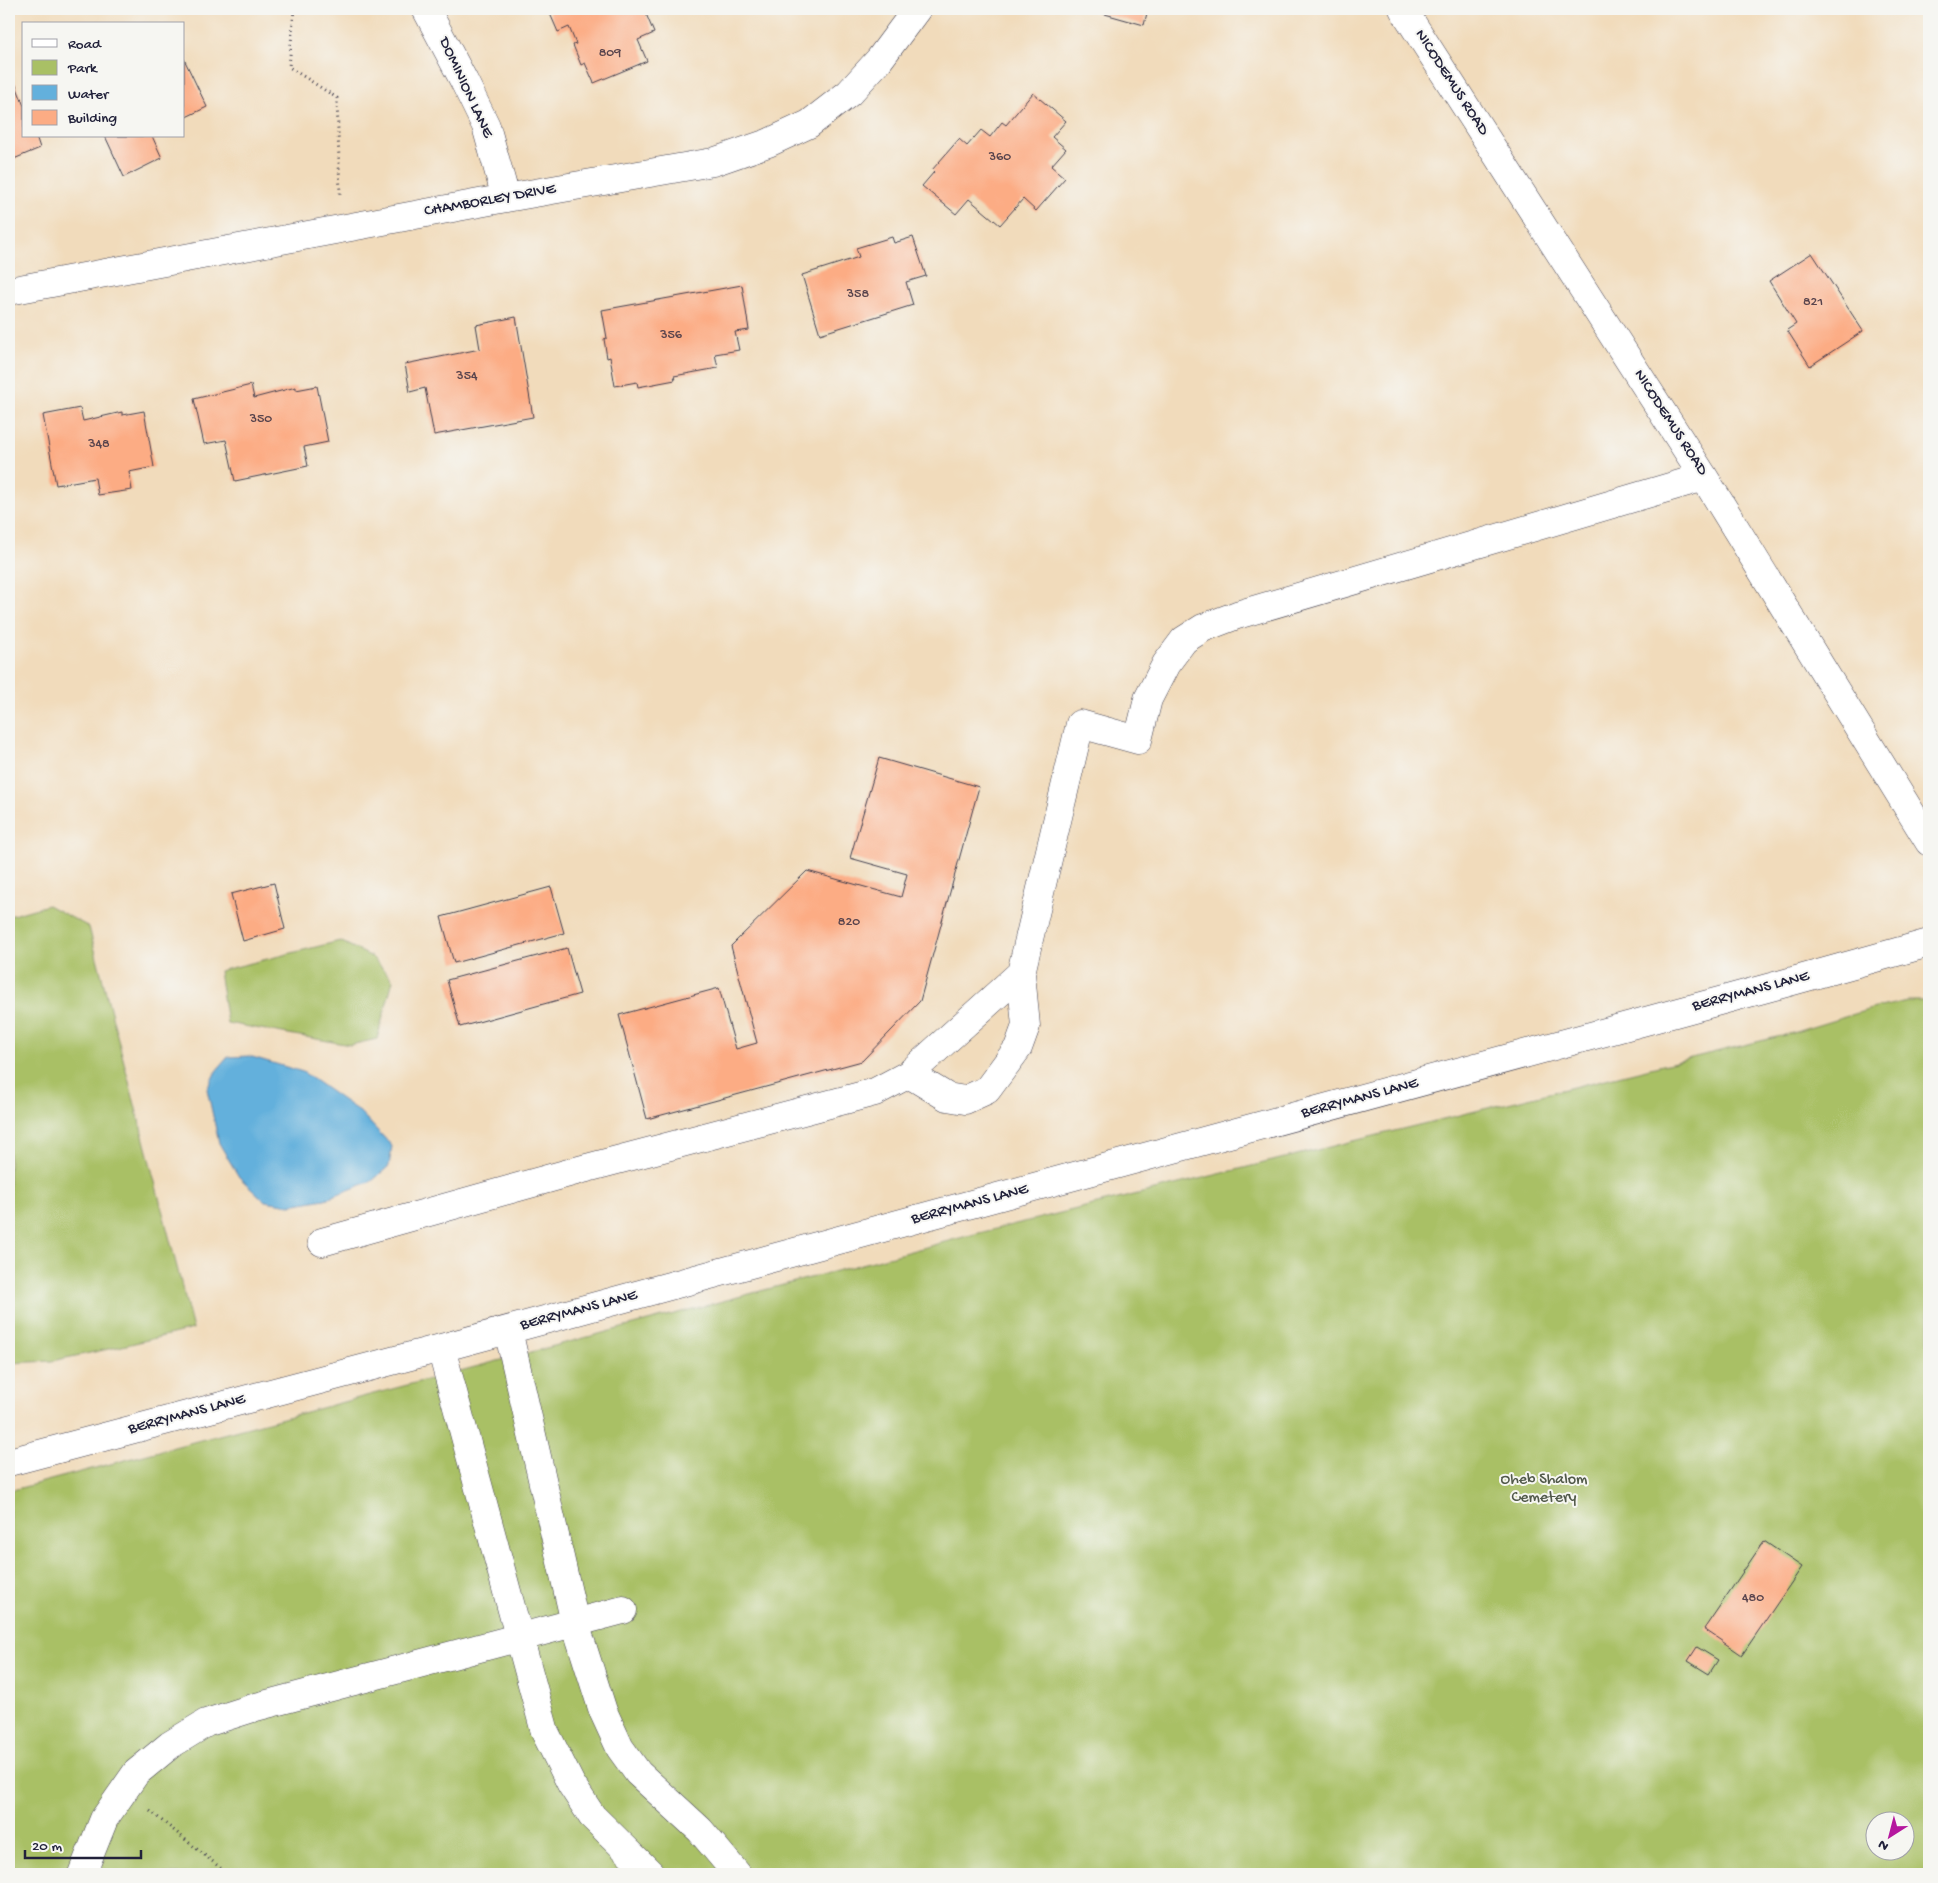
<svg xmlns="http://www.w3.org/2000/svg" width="1938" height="1883" viewBox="0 0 1938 1883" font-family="'Gochi Hand',sans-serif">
  <rect width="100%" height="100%" fill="#f6f6f2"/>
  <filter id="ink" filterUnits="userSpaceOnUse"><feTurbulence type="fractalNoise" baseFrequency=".02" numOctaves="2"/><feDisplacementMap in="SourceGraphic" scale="10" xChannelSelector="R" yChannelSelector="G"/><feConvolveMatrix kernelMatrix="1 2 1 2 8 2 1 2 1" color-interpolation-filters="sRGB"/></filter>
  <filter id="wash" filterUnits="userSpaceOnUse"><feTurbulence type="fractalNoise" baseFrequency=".0096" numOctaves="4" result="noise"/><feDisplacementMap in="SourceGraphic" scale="20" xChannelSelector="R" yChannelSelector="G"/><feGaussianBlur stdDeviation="1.12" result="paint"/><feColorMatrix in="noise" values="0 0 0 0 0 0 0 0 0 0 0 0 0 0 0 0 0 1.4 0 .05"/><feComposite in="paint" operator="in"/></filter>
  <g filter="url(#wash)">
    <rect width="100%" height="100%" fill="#f1dbbb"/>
    <path fill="#a9c065" stroke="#667150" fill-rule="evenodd" d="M48,905L89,927L193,1329L118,1347L52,1361L9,1363V916Z
      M340,941L372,957L393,980L377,1039L350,1045L227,1023L219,971Z
      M1908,1001H1929V1874H9V1491L971,1235L1789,1034L1871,1009ZM1876,1820H1906V1850H1876Z"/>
    <path fill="#63b0dc" stroke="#42698c" d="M249,1056L303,1072L360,1112L392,1146L389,1166L372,1181L325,1199L290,1205L265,1201L239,1177L219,1143L207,1089L216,1071L228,1057Z"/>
    <g id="blocks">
      <path fill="#fcac84" d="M548,9H644L654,33L638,40L647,61L594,83L585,63L581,65L573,45L576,44L569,27L558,32Z
        M1087,9H1148L1144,25Z
        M184,59L207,107L184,118Z
        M12,75L24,106V136H36L40,148L9,161V76Z
        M1033,93L1066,121L1052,137L1066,149L1051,166L1065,178L1036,211L1023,199L1000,225L969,199L956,214L922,186L934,172L932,170L959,139L967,146L981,130L990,137L1002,122L1006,125Z
        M105,136H152L162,158L124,177Z
        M892,237L894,243L913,237L926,276L906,282L913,305L820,334L802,275L859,257L856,248Z
        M1812,253L1863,331L1810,366L1787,330L1796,324L1769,281Z
        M742,285L749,330L735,332L739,350L715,354L718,368L674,376L675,380L638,387L637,382L615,386L610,357L607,358L604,339L607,338L602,310Z
        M516,317L533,417L434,435L425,388L410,392L405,364L480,349L476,325Z
        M251,385L254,398L296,387V390L317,386L328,442L304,447L308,466L235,481L226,440L204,444L194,399Z
        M80,408L83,421L122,412V415L144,411L154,467L129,472L132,490L98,495L95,478L56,485L43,415Z
        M879,758L979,787L920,1001L862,1061L647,1119L619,1015L719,988L736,1049L757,1043L731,946L807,871L901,897L907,874L850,858Z
        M274,883L285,929L243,941L231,894Z
        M551,887L564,933L454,963L441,917Z
        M567,948L580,994L460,1027L447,980Z
        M1764,1541L1802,1567L1742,1655L1704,1629Z
        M1697,1647L1718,1660L1709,1674L1688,1661Z"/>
    </g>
  </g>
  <g filter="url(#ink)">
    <use href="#blocks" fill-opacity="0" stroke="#413e4e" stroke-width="1"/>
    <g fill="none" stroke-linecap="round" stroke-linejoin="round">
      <g stroke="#413e4e" stroke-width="29">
        <path id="minor" d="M426,9L464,81L486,126L506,198
          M1403,9L1704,477L1929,842
          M9,291L506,198L713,162L768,143L809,124L849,93L879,60L917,9
          M909,1074L947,1097L965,1100L987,1090L1018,1048L1026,1026L1021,973
          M322,1242L583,1169L841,1101L875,1092L909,1074L1021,973L1080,724L1138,740L1148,699L1166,664L1184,640L1203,628L1237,615L1704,477
          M508,1330L575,1623L603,1711L620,1748L638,1773L700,1830L737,1874
          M441,1348L545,1732L571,1784L592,1816L651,1874
          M9,1462L441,1348L1782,984L1929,943
          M82,1874L104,1819L136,1773L170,1745L206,1723L256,1707L623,1610"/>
      </g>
      <path stroke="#413e4e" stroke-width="3" stroke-dasharray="1 4" stroke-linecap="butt" d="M294,9L289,67L337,98L340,194
        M150,1811L228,1874"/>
      <use href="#minor" stroke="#fff" stroke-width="28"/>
    </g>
  </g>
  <g text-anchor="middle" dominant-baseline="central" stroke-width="4" stroke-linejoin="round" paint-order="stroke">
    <g font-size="14" fill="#58444d">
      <text x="610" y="53">809</text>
      <text x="1000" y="157">360</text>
      <text x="858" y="294">358</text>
      <text x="1813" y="302">821</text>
      <text x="671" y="335">356</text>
      <text x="467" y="376">354</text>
      <text x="261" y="419">350</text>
      <text x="99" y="444">348</text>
      <text x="849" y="922">820</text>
      <text x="1753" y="1598">480</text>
    </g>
    <g font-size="16" fill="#22223b" stroke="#f6f6f2">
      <text transform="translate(1451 83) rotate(57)">NICODEMUS ROAD</text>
      <text transform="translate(465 88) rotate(65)">DOMINION LANE</text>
      <text transform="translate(490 201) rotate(-10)">CHAMBORLEY DRIVE</text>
      <text transform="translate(1670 423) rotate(57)">NICODEMUS ROAD</text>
      <text transform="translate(1751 992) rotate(-15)">BERRYMANS LANE</text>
      <text transform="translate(1360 1099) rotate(-15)">BERRYMANS LANE</text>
      <text transform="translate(970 1205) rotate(-15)">BERRYMANS LANE</text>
      <text transform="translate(579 1311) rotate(-15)">BERRYMANS LANE</text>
      <text transform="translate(187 1415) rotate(-15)">BERRYMANS LANE</text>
    </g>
    <g font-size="16" fill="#51594a" stroke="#f6f6f2">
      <text x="1544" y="1480">Oheb Shalom<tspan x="1544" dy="18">Cemetery</tspan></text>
    </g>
  </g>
  <rect width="1938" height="1883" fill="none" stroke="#f6f6f2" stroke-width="30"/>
  <rect x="22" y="22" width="162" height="115" fill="#f6f6f2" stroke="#a1a1a9"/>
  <rect x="32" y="39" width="25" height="8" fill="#ffffff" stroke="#a1a1a9"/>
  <text x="68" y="48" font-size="15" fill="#22223b">Road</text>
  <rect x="32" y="60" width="25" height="15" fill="#a9c065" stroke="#a1a1a9"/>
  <text x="68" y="72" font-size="15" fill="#22223b">Park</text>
  <rect x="32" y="85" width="25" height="15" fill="#63b0dc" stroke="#a1a1a9"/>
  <text x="68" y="98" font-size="15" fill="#22223b">Water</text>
  <rect x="32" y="110" width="25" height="15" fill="#fcac84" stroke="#a1a1a9"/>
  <text x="68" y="122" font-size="15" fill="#22223b">Building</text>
  <g transform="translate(1890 1836) rotate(216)"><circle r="24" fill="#f6f6f2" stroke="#a1a1a9"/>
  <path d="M0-4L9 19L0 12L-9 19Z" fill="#b5179e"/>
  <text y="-8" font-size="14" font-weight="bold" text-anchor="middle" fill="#22223b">N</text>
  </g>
  <path d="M25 1850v8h116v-8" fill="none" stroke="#22223b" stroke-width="2.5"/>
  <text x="32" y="1850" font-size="15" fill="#22223b" stroke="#f6f6f2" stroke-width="4" paint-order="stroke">20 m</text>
</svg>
